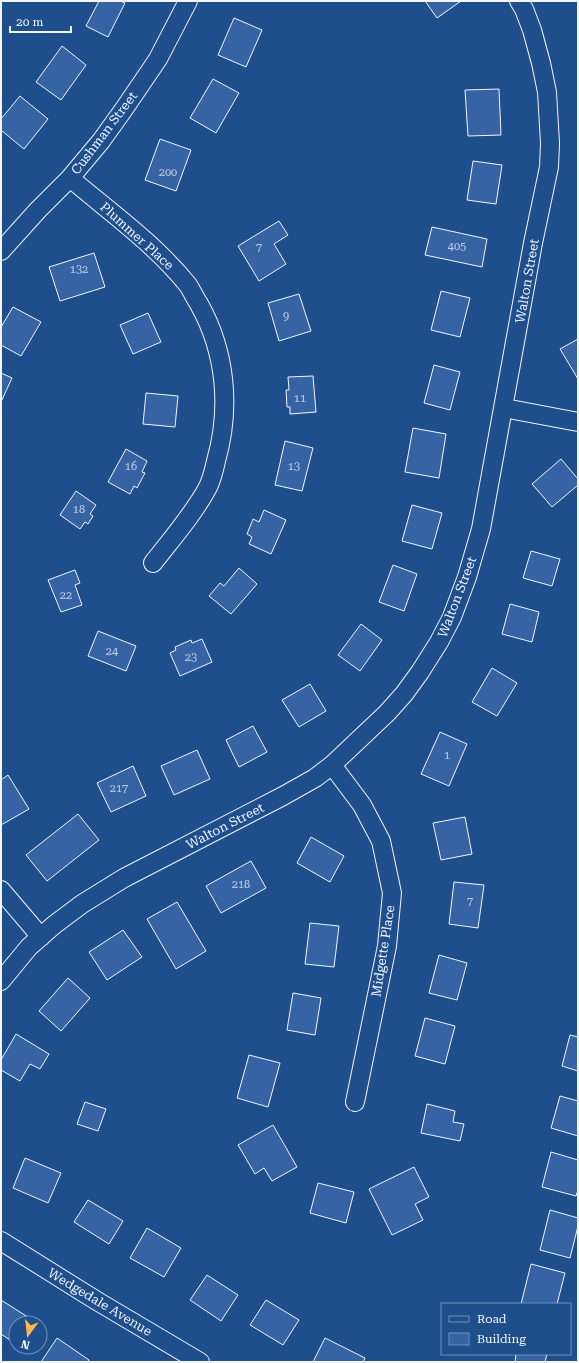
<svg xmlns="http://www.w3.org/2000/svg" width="579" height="1363" viewBox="0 0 579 1363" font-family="'Roboto Serif',serif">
  <rect width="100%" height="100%" fill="#1f4e8c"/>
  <path fill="#3563a3" stroke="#f2f6ff" d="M99,1H120L125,3L108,37L86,26Z
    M425,1H461L437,18Z
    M234,18L262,30L246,67L218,55Z
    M62,46L86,65L61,100L36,82Z
    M213,79L239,93L216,133L190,118Z
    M499,89L501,135L468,136L465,90Z
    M20,96L48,119L24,149L1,130V119Z
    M160,139L191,150L176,191L145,180Z
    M473,161L502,165L496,204L467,200Z
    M279,221L288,235L274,244L286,264L259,281L238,246Z
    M432,227L487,239L482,267L425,255Z
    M94,253L105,287L60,301L49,267Z
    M441,291L470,298L460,337L431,330Z
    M299,294L311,331L279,341L268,303Z
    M13,307L41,322L21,356L1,345V327Z
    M148,313L161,342L133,354L120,325Z
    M578,339V379L560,349Z
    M434,365L460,372L450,410L424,403Z
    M1,373L12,378L1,402Z
    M313,376L316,412L290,414V407H287L286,390H289L288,377Z
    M146,393L178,396L175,427L143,424Z
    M413,428L446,434L439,478L405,472Z
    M285,441L313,448L302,491L275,485Z
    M126,449L147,461L142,472L145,473L137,488L134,486L130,494L108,482Z
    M561,459L578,479V485L552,507L532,484Z
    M76,491L96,505L90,514L93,516L88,524L85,522L80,529L60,515Z
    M412,505L442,513L432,549L402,541Z
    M264,510L286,520L271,554L249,544L252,537L247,534L253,519L259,522Z
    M531,551L560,559L552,586L523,578Z
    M393,565L417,574L404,611L379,602Z
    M239,568L257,584L231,614L209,596L220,583L224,586Z
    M75,570L80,583L75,585L82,605L61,612L48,580Z
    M510,604L539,612L532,642L502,634Z
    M361,624L382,640L360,671L338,655Z
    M98,631L136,646L126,671L88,656Z
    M202,639L212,662L180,676L170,653L176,650L175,647L191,640L192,643Z
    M492,668L517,683L497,716L472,702Z
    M310,684L326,711L299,727L282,700Z
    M253,726L267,752L239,767L226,740Z
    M440,732L467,744L449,786L421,774Z
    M197,750L210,779L174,795L161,766Z
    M133,766L146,796L111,812L97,783Z
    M8,775L29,809L1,825V780Z
    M78,814L99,840L47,881L26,855Z
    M465,817L472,854L441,860L433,823Z
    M311,837L344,856L330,882L297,863Z
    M251,861L266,888L221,913L206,886Z
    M454,882L484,885L478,928L449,924Z
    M177,902L206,951L176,969L147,919Z
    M310,923L339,926L334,967L305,964Z
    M123,930L142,957L107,980L89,952Z
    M439,955L467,963L457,1000L429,993Z
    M68,978L90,998L61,1031L39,1011Z
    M293,993L321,998L315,1035L287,1030Z
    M425,1018L455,1026L445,1064L415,1056Z
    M16,1034L49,1054L40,1069L30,1064L20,1081L1,1070V1060Z
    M570,1035L578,1037V1071L562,1066Z
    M249,1055L280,1063L268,1107L237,1098Z
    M560,1096L578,1101V1136L551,1128Z
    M85,1102L106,1109L98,1131L77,1124Z
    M427,1104L455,1111L453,1122L464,1124L460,1141L421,1133Z
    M273,1125L297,1167L272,1181L264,1168L255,1174L238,1145Z
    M551,1152L578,1160V1190L576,1196L542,1187Z
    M25,1158L61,1173L48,1203L13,1188Z
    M414,1167L429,1197L415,1204L423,1220L392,1235L369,1189Z
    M318,1183L354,1192L346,1223L310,1213Z
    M88,1200L123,1221L109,1244L74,1222Z
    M550,1210L578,1218V1226L570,1258L540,1250Z
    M147,1228L181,1248L164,1277L130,1258Z
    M531,1264L565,1273L557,1304H521Z
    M207,1275L238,1295L221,1321L190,1300Z
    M1,1300L34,1321L33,1323H16V1344L1,1334Z
    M266,1300L299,1320L283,1345L250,1325Z
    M57,1338L89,1360L88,1362H41Z
    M325,1338L365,1358L363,1362H313Z
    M516,1354H547L545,1362H515Z"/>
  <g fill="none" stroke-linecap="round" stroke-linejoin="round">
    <g stroke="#f2f6ff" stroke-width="20">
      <path id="minor" d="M70,178C110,212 155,244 188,285C192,291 195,298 199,304C226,352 231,408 216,461C214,470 212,479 208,487C195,512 171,540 153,563
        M1,251L38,210L70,178L101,141L124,109L158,59L188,1
        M504,408L578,422
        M332,765L362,805L381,841L392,893L387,946L355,1102
        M1,890L41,937
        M1,981L29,947L54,925L82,904L124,878L283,796L315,778L332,765L387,713L404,694L420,672L439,642L452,617L467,577L481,529L533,243L549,167L550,143L547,92L541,63L532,30L524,9L519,1
        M1,1241L97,1301L200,1362"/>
    </g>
    <use href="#minor" stroke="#1f4e8c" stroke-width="18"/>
  </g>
  <g text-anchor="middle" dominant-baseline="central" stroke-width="3" stroke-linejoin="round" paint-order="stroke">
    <g font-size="11" fill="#c3d1e8">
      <text x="168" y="172">200</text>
      <text x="457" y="246">405</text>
      <text x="259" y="247">7</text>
      <text x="79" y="269">132</text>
      <text x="286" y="316">9</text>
      <text x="300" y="398">11</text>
      <text x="131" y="466">16</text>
      <text x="294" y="466">13</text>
      <text x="79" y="509">18</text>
      <text x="66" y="595">22</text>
      <text x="112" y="651">24</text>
      <text x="191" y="657">23</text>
      <text x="447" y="755">1</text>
      <text x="119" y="788">217</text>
      <text x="241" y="884">218</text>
      <text x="470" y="901">7</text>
    </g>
    <g font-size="13" fill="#f2f6ff" stroke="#1f4e8c">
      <text transform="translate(104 133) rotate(-53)">Cushman Street</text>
      <text transform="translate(137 236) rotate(42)">Plummer Place</text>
      <text transform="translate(527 281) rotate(-80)">Walton Street</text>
      <text transform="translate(457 597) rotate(-69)">Walton Street</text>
      <text transform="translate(225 826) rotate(-27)">Walton Street</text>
      <text transform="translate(383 951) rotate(-81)">Midgette Place</text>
      <text transform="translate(100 1302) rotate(31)">Wedgedale Avenue</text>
    </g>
  </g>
  <rect width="579" height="1363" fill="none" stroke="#f2f6ff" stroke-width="4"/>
  <rect x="441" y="1303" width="130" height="52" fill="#1f4e8c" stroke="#7391ba"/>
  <rect x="449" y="1316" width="20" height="6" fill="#1f4e8c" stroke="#7391ba"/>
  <text x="477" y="1323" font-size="12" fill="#f2f6ff">Road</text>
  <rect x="449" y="1333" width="20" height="12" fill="#3563a3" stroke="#7391ba"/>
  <text x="477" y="1343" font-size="12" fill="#f2f6ff">Building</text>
  <g transform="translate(28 1335) rotate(195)"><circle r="19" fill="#1f4e8c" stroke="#7391ba"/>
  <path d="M0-3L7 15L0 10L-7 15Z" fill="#ffb74d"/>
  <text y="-6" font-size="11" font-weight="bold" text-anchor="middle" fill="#f2f6ff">N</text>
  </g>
  <path d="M10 26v6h61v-6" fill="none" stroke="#f2f6ff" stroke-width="2"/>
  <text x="16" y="26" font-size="12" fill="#f2f6ff" stroke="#1f4e8c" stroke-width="3" paint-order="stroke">20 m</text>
</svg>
